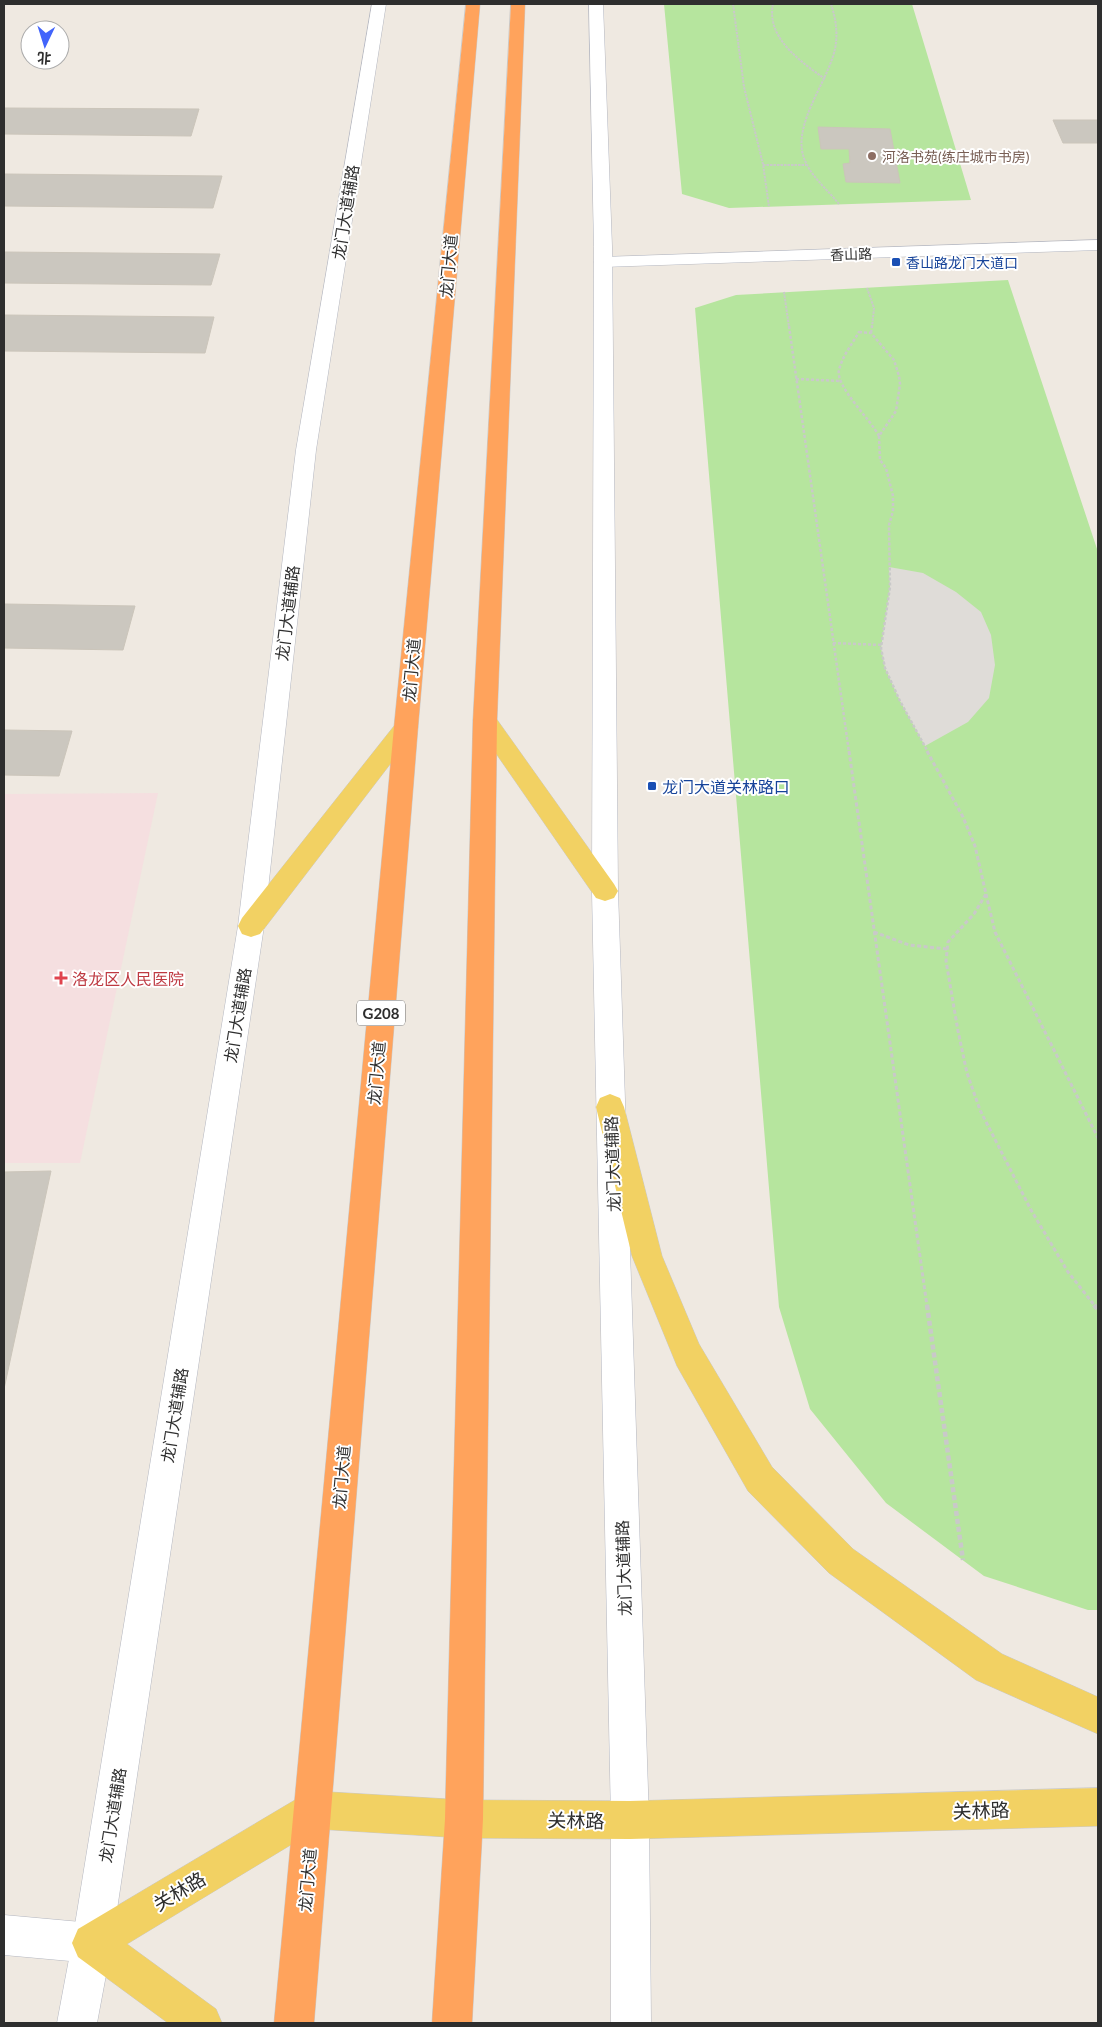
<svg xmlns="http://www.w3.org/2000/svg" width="1102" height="2027" viewBox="0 0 1102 2027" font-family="Lato,'Noto Sans SC',sans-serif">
  <rect width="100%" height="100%" fill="#efe9e1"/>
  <path fill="#f5dfe0" d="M158,793L80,1163H4V794Z"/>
  <path fill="#b6e59e" d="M664,4H912L971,200L729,208L682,194Z
    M1008,280L1098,552V1610H1088L984,1576L886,1503L810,1409L779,1307L695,308L736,295Z"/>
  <path fill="#dfdcd8" d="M889,567L923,573L956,592L981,612L991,635L995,665L989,698L968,722L925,746L900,701L885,668L881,648L890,587Z"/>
  <path fill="#cbc7bf" stroke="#cbc5ba" d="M4,108L199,109L191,136L4,134Z
    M1053,120H1098V143H1063Z
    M818,127L890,129L900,183L846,182L843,164L850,163L849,149H821Z
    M4,174L222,176L213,208L4,206Z
    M4,252L220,254L211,285L4,283Z
    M4,315L214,317L205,353L4,351Z
    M4,604L135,606L123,650L4,648Z
    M4,730L72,731L59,776L4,775Z
    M51,1171L4,1389V1172Z"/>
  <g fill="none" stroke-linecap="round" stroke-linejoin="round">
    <g stroke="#b4b7c1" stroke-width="1">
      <path id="street" d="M1098,240V250L603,267L597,266L594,262L597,258L603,257Z
        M4,1915L92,1923L106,1929L112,1943L106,1957L92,1963L4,1955Z"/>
    </g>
    <g stroke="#b4b7c1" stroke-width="1">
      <path id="secondary" d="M372,4H386L316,450L264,926L112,1943L97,2023H57L72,1943L238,926L296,450Z
        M589,4H603L612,247L618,891L649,1820L651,2023H611V1820L592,891L594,247Z"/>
    </g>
    <g stroke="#c9c9c9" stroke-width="1">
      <path id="primary" d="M485,711L493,714L614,884L618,891L614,898L605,901L596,898L477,726L473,720L477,714Z
        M406,718L414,721L418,727L414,733L260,934L251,937L242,934L238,926L242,918L398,721Z
        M610,1094L620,1098L624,1107L662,1256L699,1344L772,1467L853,1549L1002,1654L1098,1697V1734L976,1680L829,1573L748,1491L677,1366L632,1256L596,1107L600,1098Z
        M1098,1788V1826L630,1839L464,1838L317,1829L127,1944L216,2009L222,2023H168L78,1957L72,1943L78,1929L300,1797L313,1791L464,1800L630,1801Z"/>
    </g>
    <g stroke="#c9c9c9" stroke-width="1">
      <path id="highway" d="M466,4H480L418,727L314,2023H274L394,727Z
        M511,4H525L497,720L483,1819L472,2023H432L445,1819L473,720Z"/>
    </g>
    <path stroke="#c9c9c9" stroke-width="2" stroke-dasharray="2.5 1" stroke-linecap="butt" d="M733,4L744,87L763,164L769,207
      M773,4C766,38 800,61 825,79
      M831,4C836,19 838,34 835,49C828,81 794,122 803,155C808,174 827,189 839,204
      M763,165H808
      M867,288L874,308L872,327
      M784,292L789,327"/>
    <path stroke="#c9c9c9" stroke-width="2.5" stroke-dasharray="3 2" stroke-linecap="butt" d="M789,326L849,752
      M859,332L871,333L894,360L899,376L900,384L896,411L879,436C871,420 835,386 839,370C842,357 852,344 859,332Z
      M871,333L872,326
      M796,379L840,381
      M879,436L880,460L886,468L893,496V511L889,525L890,587L881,648L885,668L900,701L928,752
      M833,643L881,645"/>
    <path stroke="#c9c9c9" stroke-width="3" stroke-dasharray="4 2.5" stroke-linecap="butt" d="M849,751L927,1306
      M927,751L963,817L975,846L986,894L974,914L948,942L946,961L958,1031L967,1073L980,1110L1031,1210L1068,1272L1095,1306
      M986,894L995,932L1098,1138
      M874,932L909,945L947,949"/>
    <path stroke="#c9c9c9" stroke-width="4.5" stroke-dasharray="5 3" stroke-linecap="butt" d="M927,1305L963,1560
      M1094,1305L1098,1310"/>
    <use href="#street" fill="#fff" fill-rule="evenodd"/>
    <use href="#secondary" fill="#fff" fill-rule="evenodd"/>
    <use href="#primary" fill="#f2d163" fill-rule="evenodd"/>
    <use href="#highway" fill="#ffa35c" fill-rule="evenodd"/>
  </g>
  <circle fill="#8d6e63" stroke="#fff" stroke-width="2" cx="872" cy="156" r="5"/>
  <g fill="#1a4fb4" stroke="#fff" stroke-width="2">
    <rect x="891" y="257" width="10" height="10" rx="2.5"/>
    <rect x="647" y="781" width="10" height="10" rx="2.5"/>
  </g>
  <path fill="#e0444e" stroke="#fff" stroke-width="2" d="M58.5 970.5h5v5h5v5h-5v5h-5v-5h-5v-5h5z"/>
  <g text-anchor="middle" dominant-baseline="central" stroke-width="4" stroke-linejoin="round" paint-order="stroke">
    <g font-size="14" fill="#785e54" stroke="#fff" text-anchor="start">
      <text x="882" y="156">河洛书苑(练庄城市书房)</text>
    </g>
    <g font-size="14" fill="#2e2e2e" stroke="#fff">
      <text transform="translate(851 254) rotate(-2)">香山路</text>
    </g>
    <g font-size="14" fill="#164399" stroke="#fff" text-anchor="start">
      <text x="906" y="262">香山路龙门大道口</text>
    </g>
    <rect fill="#fff" stroke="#6d6d6d" stroke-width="1" x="357" y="1000.5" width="48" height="25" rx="4"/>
    <g font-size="15" font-weight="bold" fill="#2e2e2e">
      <text x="381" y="1013">G208</text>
    </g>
    <g font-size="16" fill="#2e2e2e" stroke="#fff">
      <text transform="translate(345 212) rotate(-81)">龙门大道辅路</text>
      <text transform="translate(448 266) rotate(-85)">龙门大道</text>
      <text transform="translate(287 613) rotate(-83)">龙门大道辅路</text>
      <text transform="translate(411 670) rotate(-85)">龙门大道</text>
      <text transform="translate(237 1015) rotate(-81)">龙门大道辅路</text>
      <text transform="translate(376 1073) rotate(-85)">龙门大道</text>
      <text transform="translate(612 1164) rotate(-92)">龙门大道辅路</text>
      <text transform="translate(174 1415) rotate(-81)">龙门大道辅路</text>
      <text transform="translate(341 1477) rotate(-85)">龙门大道</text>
      <text transform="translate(623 1568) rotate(-92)">龙门大道辅路</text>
      <text transform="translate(112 1815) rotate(-81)">龙门大道辅路</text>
      <text transform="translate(307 1880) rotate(-85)">龙门大道</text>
    </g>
    <g font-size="16" fill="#164399" stroke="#fff" text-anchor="start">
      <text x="662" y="786">龙门大道关林路口</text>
    </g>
    <g font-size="16" fill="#be3a42" stroke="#fff" text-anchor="start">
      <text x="72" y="978">洛龙区人民医院</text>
    </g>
    <g font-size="19" fill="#2e2e2e" stroke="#fff">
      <text transform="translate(981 1810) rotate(-2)">关林路</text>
      <text transform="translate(576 1820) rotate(1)">关林路</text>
      <text transform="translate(179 1891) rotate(-31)">关林路</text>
    </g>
  </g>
  <rect width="1102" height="2027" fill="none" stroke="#2e2e2e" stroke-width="10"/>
  <g transform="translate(45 45) rotate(184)"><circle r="24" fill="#ffffff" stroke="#ababab"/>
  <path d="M0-4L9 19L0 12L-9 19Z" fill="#4264fb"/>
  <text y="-8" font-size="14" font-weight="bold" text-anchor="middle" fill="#2e2e2e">北</text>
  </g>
</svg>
